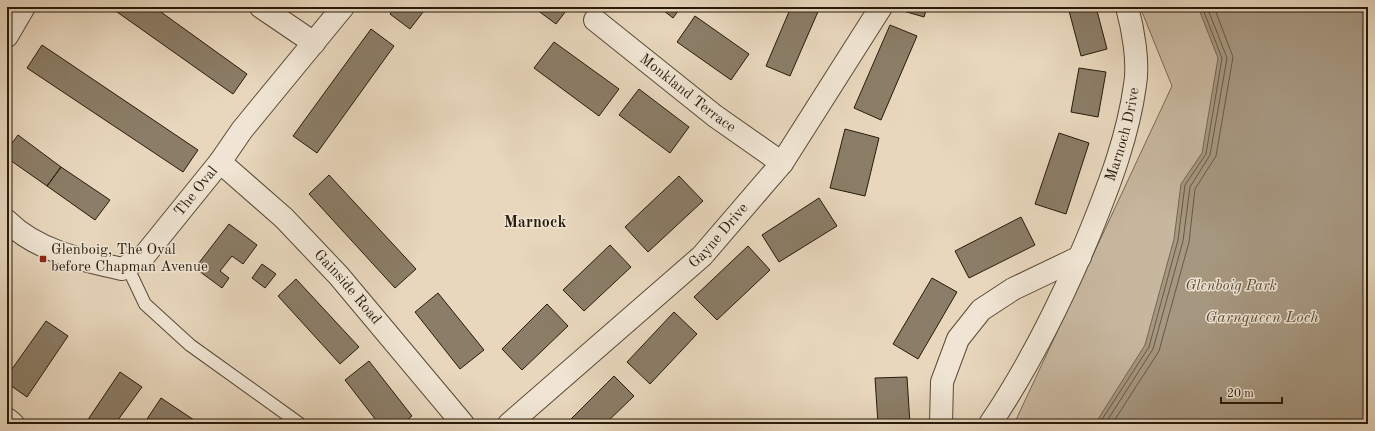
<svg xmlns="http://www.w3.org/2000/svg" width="1375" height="431" viewBox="0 0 1375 431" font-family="'Old Standard TT',serif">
  <rect width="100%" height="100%" fill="#e8d7bd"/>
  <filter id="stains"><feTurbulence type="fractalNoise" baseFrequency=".005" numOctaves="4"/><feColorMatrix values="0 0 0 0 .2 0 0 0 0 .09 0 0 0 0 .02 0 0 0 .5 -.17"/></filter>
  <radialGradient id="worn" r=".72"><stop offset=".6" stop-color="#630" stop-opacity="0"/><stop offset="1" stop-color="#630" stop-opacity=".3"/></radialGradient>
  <path fill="#c7b79f" stroke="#776954" d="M1140,7H1368V424H1014L1172,86Z"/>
  <path fill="#a69780" stroke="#736551" d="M1198,7H1368V424H1095L1145,345L1174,239L1181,184L1202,153L1218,58Z"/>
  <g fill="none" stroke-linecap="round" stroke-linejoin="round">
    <path stroke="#665945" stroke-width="1" d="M1099,424L1149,347L1178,240L1185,185L1206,154L1222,58L1202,7
      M1105,424L1153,349L1183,241L1190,187L1210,155L1227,58L1207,7
      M1112,424L1159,351L1189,242L1195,189L1216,156L1233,57L1214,7"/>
  </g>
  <path fill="#8b7d67" stroke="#271b0a" d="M110,7H154L247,74L233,94Z
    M395,7H427L410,29L390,14Z
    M533,7H569L556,24Z
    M659,7H681L673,18Z
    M791,7H820L790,76L766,66Z
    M901,7H927L924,17L900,10Z
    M1068,7H1096L1107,49L1081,56Z
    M695,16L749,54L731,80L677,42Z
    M890,25L917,36L881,120L854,108Z
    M371,29L394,46L317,153L293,136Z
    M554,42L619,89L599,116L534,68Z
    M42,45L198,150L183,172L27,68Z
    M1079,68L1106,72L1098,117L1071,112Z
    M639,89L689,127L670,153L619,115Z
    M845,129L879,138L865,196L830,188Z
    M1059,133L1089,143L1066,214L1035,204Z
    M18,135L61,167L47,186L7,158V150Z
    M61,167L110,200L95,220L47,186Z
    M329,175L416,269L395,288L309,194Z
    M679,176L703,201L648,252L625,227Z
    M819,198L837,226L779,262L762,235Z
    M1021,217L1035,245L969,278L955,251Z
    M229,224L257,245L243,264L232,256L220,271L229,278L222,288L195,268Z
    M610,245L631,267L584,311L563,290Z
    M748,246L770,270L717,320L694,297Z
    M262,264L276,274L265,288L252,278Z
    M932,278L957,292L918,359L893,344Z
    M296,279L359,347L340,364L278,296Z
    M438,293L484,350L460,369L415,312Z
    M547,304L568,326L522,370L502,349Z
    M674,312L697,334L650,384L627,362Z
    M46,321L68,336L27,397L7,383V376Z
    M369,361L412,416L402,424H379L345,380Z
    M120,372L142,387L115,424H85Z
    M614,376L634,396L605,424H566Z
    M907,377L910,424H878L875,378Z
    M161,398L200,424H147L145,422Z"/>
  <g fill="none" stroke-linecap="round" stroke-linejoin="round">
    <g stroke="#574a37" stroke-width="14">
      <path id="lane" d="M127,266L145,304L190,345L300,424"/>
    </g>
    <g stroke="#574a37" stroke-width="24">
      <g id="street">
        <path d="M261,7L314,43"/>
        <path id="s1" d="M595,20L715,116L782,163"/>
        <path d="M7,36L24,7"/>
        <path id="s2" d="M220,162L284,218L339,276L463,424"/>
        <path id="s3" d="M7,221C37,251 82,260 122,269L144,256L220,162L242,130L343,7"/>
        <path d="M7,419L13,424"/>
        <path id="s4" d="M509,424L702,256L782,163L881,7"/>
        <path d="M941,424L942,382L958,339L981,310L1013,289L1080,257"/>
        <path id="s5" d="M990,424C1031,363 1063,298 1091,230C1110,183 1128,136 1135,85C1139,62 1133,29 1127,7"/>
      </g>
    </g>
    <use href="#lane" stroke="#f0e5d4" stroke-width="12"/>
    <use href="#street" stroke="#f0e5d4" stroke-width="22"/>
  </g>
  <rect fill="#8f2418" stroke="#f0e5d4" stroke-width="1.5" x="39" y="255" width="8" height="8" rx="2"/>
  <g text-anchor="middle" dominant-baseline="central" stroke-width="3" stroke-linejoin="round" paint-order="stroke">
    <g font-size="15" fill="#271b0a" stroke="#f0e5d4">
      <text stroke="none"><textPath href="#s1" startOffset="118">Monkland Terrace</textPath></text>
      <text stroke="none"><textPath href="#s5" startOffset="320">Marnoch Drive</textPath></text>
      <text stroke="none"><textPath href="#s3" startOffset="235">The Oval</textPath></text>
      <text stroke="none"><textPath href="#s4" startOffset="282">Gayne Drive</textPath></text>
      <text stroke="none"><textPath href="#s2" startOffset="179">Gainside Road</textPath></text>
    </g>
    <g font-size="15" fill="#271b0a" stroke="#f0e5d4" text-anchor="start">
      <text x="51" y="250">Glenboig, The Oval<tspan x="51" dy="17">before Chapman Avenue</tspan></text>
    </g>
    <g font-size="15" font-style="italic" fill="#574a37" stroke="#f0e5d4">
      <text x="1231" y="286">Glenboig Park</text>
    </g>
    <g font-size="16" font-weight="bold" fill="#271b0a" stroke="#f0e5d4">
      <text x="535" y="223">Marnock</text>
    </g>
    <g font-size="16" font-style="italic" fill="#5a4d39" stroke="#f0e5d4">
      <text x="1262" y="318">Garnqueen Loch</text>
    </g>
  </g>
  <rect width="1375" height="431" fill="none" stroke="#e8d7bd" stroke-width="24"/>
  <rect x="8" y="8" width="1359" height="415" fill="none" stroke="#271b0a" stroke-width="2"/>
  <rect x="12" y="12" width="1351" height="407" fill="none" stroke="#271b0a"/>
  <path d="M1221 397v6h61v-6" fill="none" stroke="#271b0a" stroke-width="2"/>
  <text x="1227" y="397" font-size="12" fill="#271b0a" stroke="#f0e5d4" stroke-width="3" paint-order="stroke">20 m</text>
  <rect width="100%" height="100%" filter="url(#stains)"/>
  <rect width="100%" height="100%" fill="url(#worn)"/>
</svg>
